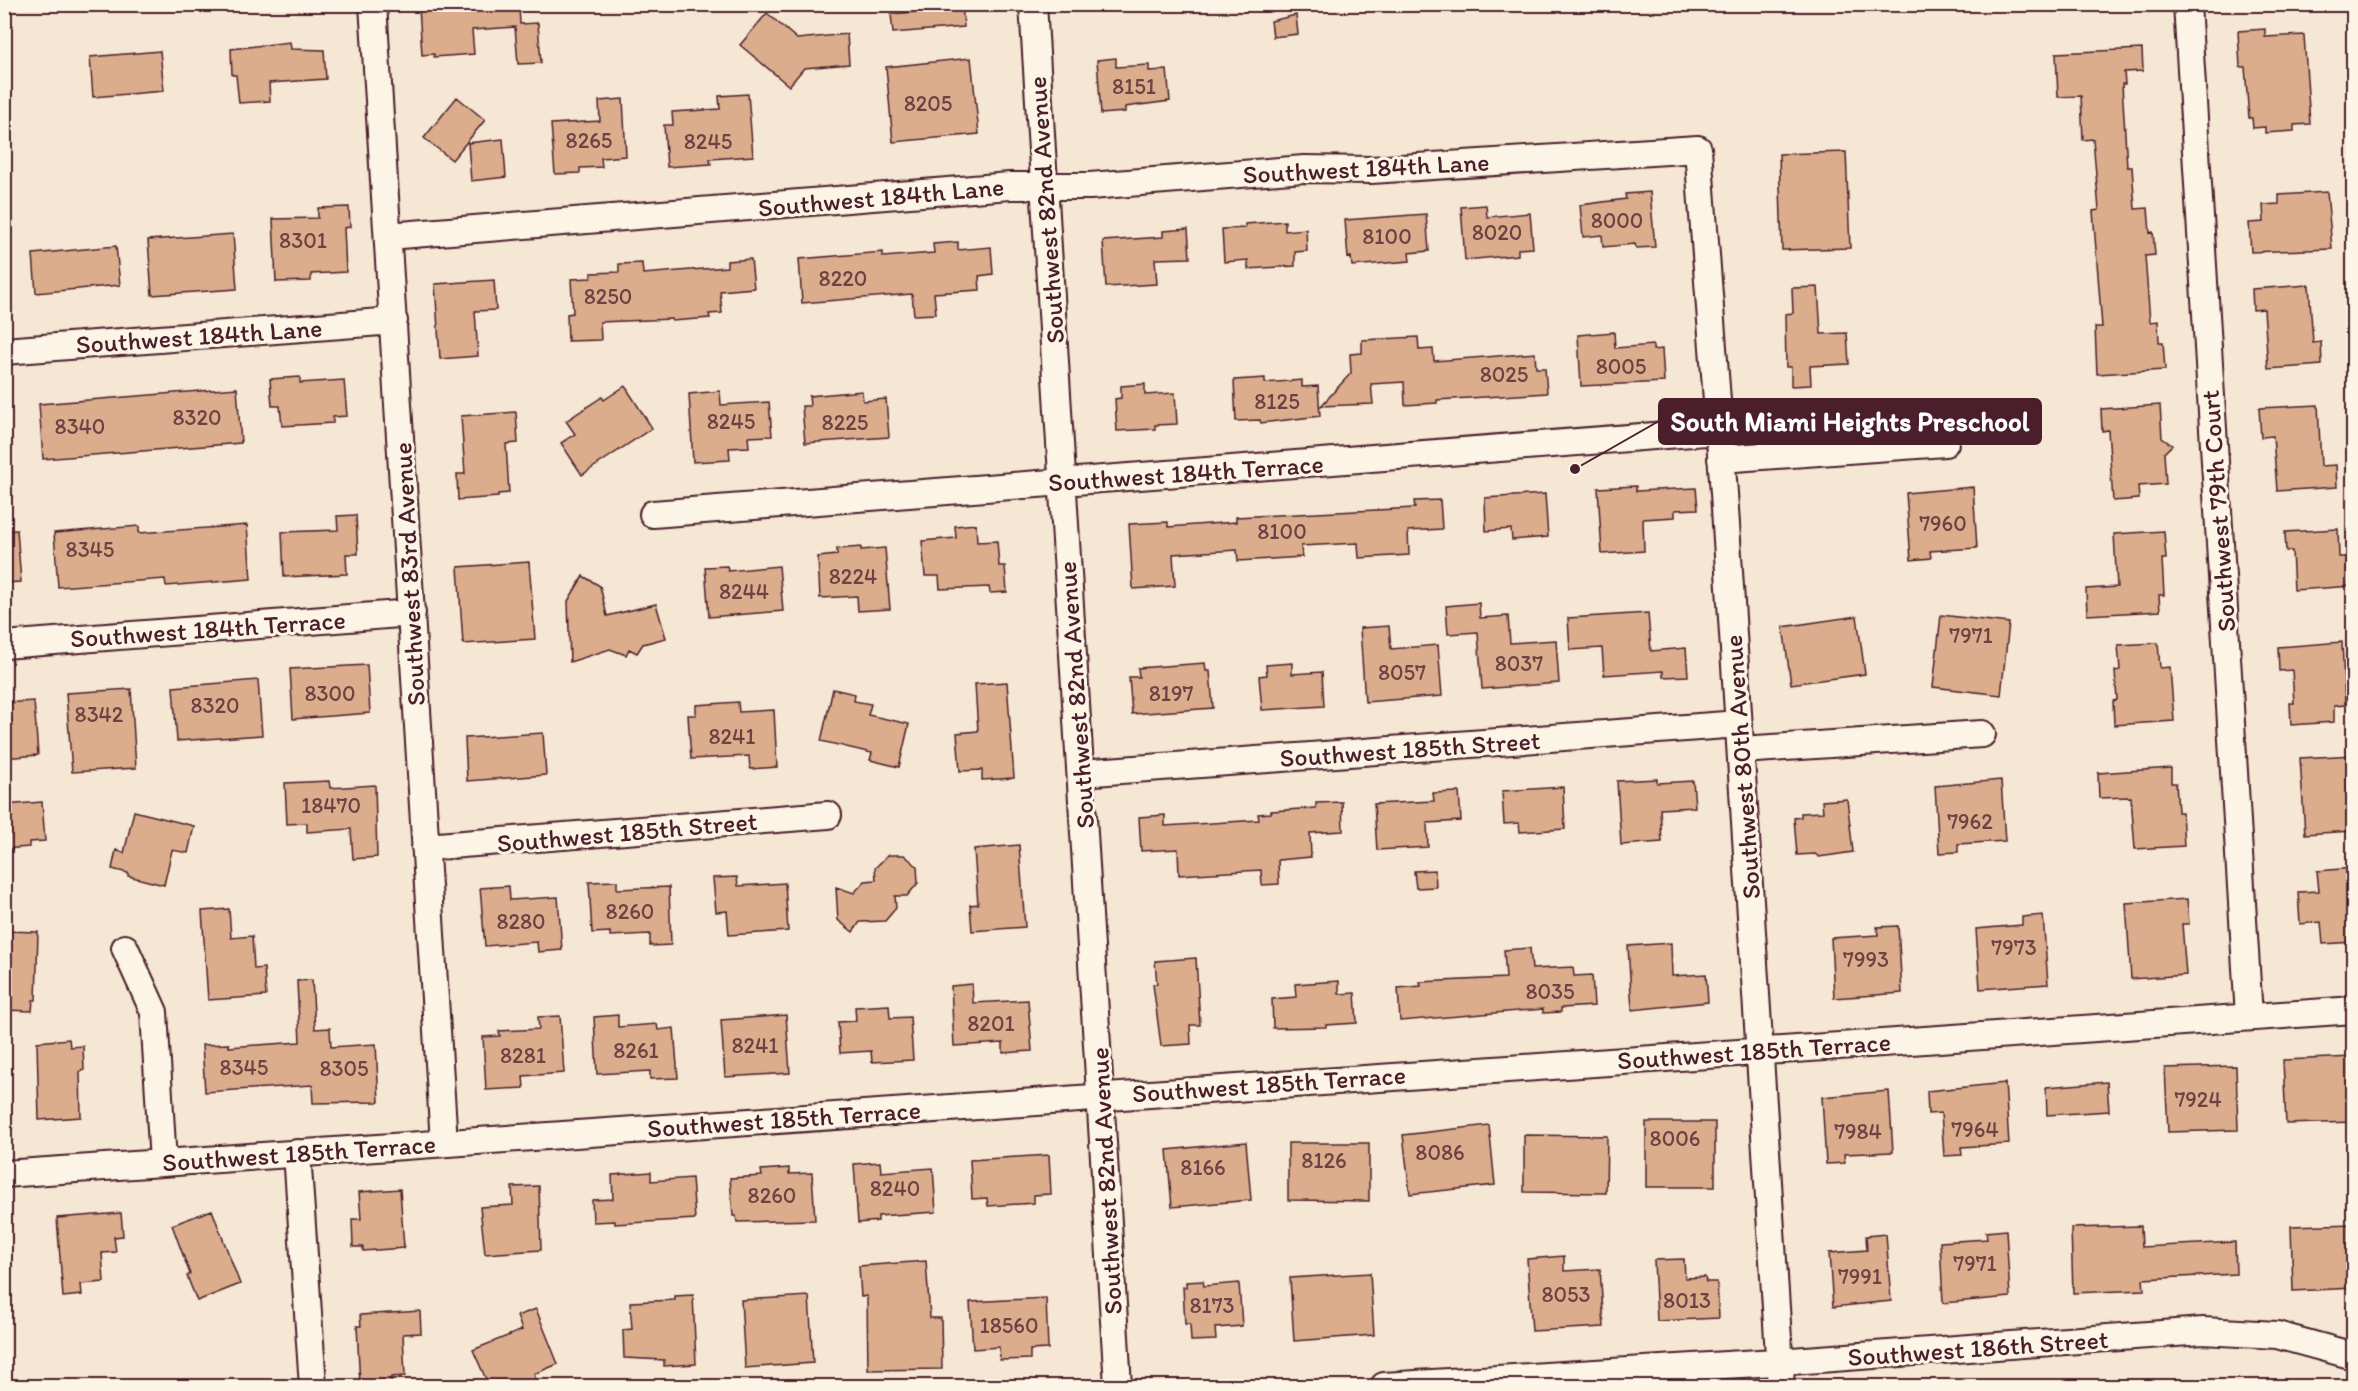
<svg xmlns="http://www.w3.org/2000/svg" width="2358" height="1391" viewBox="0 0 2358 1391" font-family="Itim,sans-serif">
  <rect width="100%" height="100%" fill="#f5e7d3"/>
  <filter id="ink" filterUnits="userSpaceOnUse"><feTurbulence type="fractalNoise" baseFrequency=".0167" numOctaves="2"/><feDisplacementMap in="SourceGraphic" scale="12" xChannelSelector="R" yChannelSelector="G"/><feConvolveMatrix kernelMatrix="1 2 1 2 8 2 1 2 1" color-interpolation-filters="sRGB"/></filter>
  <g filter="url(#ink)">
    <path fill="#dbad8d" stroke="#4a1f2b" stroke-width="1.5" d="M454,4L519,6L520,24L538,23L541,63L518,64L515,27L472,30L474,54L434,57V54L422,55L419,7Z
      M913,4H962L964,27L893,33L891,14L914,12Z
      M767,13L797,39L847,34L849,64L804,68L789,86L740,45Z
      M1296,15L1298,34L1273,37L1271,21Z
      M2265,29V37L2304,35L2310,124L2294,125V131L2265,133V127L2253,128L2252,118H2249L2245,67H2240L2238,31Z
      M290,42L291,49L324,50L326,79L269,83L270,101L239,103L236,75H232L231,49Z
      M2142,49L2143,71L2124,72L2125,84H2122L2127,167H2132L2135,209L2148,208L2150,233L2153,232L2155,255L2145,256L2150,322L2158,321L2159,342H2163L2165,370L2097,374L2095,327H2102L2093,211L2099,210L2093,139L2083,140L2081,96L2058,97L2056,53Z
      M160,51L164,91L93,97L90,57Z
      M971,58L979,134L893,142L886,67Z
      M1116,58V67L1149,65V71L1167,70L1170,101L1125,107V112L1101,114L1097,60Z
      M748,94L753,156L710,159L711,164L667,167L664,125H673L672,112L720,109L719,96Z
      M457,97L485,120L452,160L424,138Z
      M623,99L626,156L601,158L602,167L580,168V173L555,174L551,124L600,121L599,101Z
      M503,139L506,177L471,181L468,143Z
      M1846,152L1850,248L1782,250L1779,154Z
      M1650,192L1655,247L1636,248L1635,244L1603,247L1602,235L1583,237L1580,205L1626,199L1625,194Z
      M2327,192L2332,249L2251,252L2249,223L2264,222L2263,205L2279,204V195Z
      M1486,205L1487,217L1530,213L1533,248L1518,249V255L1465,260L1461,207Z
      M349,207L350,227L344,228L346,272L311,274V281L276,282L273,219L318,218V208Z
      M1426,214L1429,251L1409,253L1410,261L1352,266L1351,257L1348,258L1345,220Z
      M1285,221V231L1306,229L1307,251L1295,252V266L1248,269V260L1224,262L1222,229L1245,228V224Z
      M1188,229L1190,258L1155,259L1157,284L1106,287L1103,241L1163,237V231Z
      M233,234L237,289L152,295L148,240Z
      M958,242V250L991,247L993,274L979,276L980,290L934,293L936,314L914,315L912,294L802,303L799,259L883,252V257L934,253L933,244Z
      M116,246L120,285L36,293L33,254Z
      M751,259L754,288L720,291L722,313L709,314L710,318L672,321V319L600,322L601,340L568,341L567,314L573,313L571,279L591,278V273L619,272V264L642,263L643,274L727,267V261Z
      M494,280L496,310L475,311L478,356L440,359L435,284Z
      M2309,285L2313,343L2321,342L2322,365L2268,369L2264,309L2253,310L2252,289Z
      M1818,287L1821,334L1847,333L1849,364L1810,366L1811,385L1791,386V367H1786L1785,314L1793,313L1792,288Z
      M1614,332L1615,348L1653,345V350L1662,349L1664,382L1581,386L1578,335Z
      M1418,337L1419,350L1433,349L1434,361L1535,353L1536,368H1545L1547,393L1437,400V403L1405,405L1404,382L1371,384L1373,404L1321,406L1351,373L1350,354L1362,353V340Z
      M300,377V383L344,380L347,416L333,417V423L282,426L280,406H272L270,379Z
      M1265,378V383L1302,380V387L1318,386L1320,416L1261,423L1260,420L1236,421L1234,380Z
      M1145,384V395L1175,393L1177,424L1155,425V429L1117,431L1115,399L1121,398V386Z
      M625,386L652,428L582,475L561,443L575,434L566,421L602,397L604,400Z
      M237,388L241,443L43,459L39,404Z
      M720,391L721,405L769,402L772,436L748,437L749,447L729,448L730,460L693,462L689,394Z
      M862,391L863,401L886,399L889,437L805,443L802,406H810L809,396Z
      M2160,405L2162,438L2172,445L2164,453L2166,484L2138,486L2139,499L2113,501L2108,430L2102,431L2101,409Z
      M2318,405L2321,466L2336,465L2337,487L2277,491L2273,436L2261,437L2259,408Z
      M516,412L518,443L506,444L509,493L498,494V497L458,500L457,474H465L461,416Z
      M1636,486V491L1696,488L1698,509L1675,510V517L1643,519L1644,551L1602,554L1598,488Z
      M1973,487L1977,548L1930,551L1931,558L1911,560L1906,493Z
      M1545,494L1548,537L1512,540L1511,529L1486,531L1485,498Z
      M1440,500L1442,529L1408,531L1409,555L1359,558L1358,543L1301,546L1302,557L1238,561L1237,550L1173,554L1175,586L1133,589L1129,524L1168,522V527L1236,522V517L1415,508L1414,501Z
      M356,515L358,554H346L347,574L284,577L282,532L338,530L337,516Z
      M976,524L977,542L997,541L999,566H1005L1007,592L990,593L989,587L940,589L939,576H925L922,541L956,538L955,526Z
      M247,525L251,579L166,586L165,579L58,587L54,533L139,526V533Z
      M2338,529L2339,557H2354V586L2294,590L2292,551H2286L2285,532Z
      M17,530L21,582L4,583V531Z
      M2164,531L2166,559H2162L2164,595H2159L2160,611L2087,615L2086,589L2117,587L2114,534Z
      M861,547V550L885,548L890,609L858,611L857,596L820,598L818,557L837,555V549Z
      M529,562L535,639L463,644L458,567Z
      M727,566L728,571L779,566L783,611L709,617L705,567Z
      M583,576L600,586L607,616L656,604L666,638L643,644L637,653L629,649L626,655L610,649L570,662L568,601Z
      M1479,603L1480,618L1508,616L1510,643L1556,640L1559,683L1482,689L1478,632L1448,634L1446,606Z
      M1648,613L1651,651L1686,648L1688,676L1663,677V671L1604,675L1602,648L1570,650L1568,618Z
      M1941,615L2009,623L2001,695L1933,687Z
      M1857,616L1865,674L1791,684L1783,627Z
      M1389,626L1391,649L1438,645L1442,696L1365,702L1360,628Z
      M2342,642L2345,705L2334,706V722L2291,725L2290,703H2294L2292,670L2279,671L2278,647Z
      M2158,643L2160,668L2170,667L2174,721L2114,725L2113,701L2117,700L2115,671L2120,670L2118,645Z
      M1205,663L1206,671H1210L1213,708L1132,714L1129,677H1139L1138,668Z
      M1292,663V674L1322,672L1324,706L1262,710L1259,676L1267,675L1266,665Z
      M367,665L370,713L293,719L290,669Z
      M258,680L262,735L177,741L173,687Z
      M1007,682L1014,778L982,780V770L960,771L957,733L978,731L975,684Z
      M131,689L136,768L72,772L66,693Z
      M833,689L855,694L854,701L871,704L868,715L909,724L899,767L870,760L872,753L821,741Z
      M34,701L38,755L4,758V703Z
      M738,702L739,712L774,710L777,767L750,769L749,756L691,759L688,715H696V705Z
      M543,733L546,775L467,781L465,738Z
      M2354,755V779H2348L2352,831L2305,834L2300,758Z
      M2171,768V783H2176L2178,812H2182L2184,846L2135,849L2131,797L2099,798L2098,773Z
      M1657,779V783L1693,781L1695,807L1660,809L1662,842L1621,845L1617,781Z
      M2001,780L2005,841L1958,844V852L1939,853L1935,786Z
      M329,781L330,788L375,785L377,857L353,859L351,829L307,832V823L287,824L285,783Z
      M1563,787L1565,829L1520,832L1519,823L1504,824L1502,791Z
      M1459,792L1461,821L1427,823L1428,847L1377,850L1374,804L1434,801L1433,793Z
      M1847,799L1853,852L1819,857L1815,854L1797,855L1794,818L1801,817V813L1823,812L1822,801Z
      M42,802L45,841L29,842V847L4,849V805Z
      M1342,802L1343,831L1310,833L1311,857L1278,860L1279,884L1262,885L1261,870L1179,875L1178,849L1141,851L1139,817L1165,815V826L1259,820L1258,814L1271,813V811L1316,808V803Z
      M134,811L194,826L188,853L172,850L164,885L128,876V873L112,869L116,850L124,853Z
      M1019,845L1025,927L972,931L970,905L978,904L974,849Z
      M888,855H904L917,866L918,883L907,896H895L896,908L885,921L860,922L853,932L838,920L836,887L854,893L865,881L876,880L875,868Z
      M2354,868V942L2323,944L2321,922L2300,924L2298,892L2319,891L2317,871Z
      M1435,870L1436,887L1416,888L1414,871Z
      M737,877L738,886L785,883L788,931L729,935L727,911L716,912L713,878Z
      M617,881V889L669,887L671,945L650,946V934L610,936V932L592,933L589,882Z
      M509,886L510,900L558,897L562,950L538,952L537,942L485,946L480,888Z
      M2187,899L2189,924H2182L2186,975L2131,979L2126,903Z
      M229,909L231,938L252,936L254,969L264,968L266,996L208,1000L202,911Z
      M2043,915L2048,984L1980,989L1976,929L2022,925V917Z
      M1898,926L1902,993L1834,998L1831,938L1878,935L1877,927Z
      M4,931L38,932L36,1000H33L32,1011L4,1010Z
      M1671,943L1672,976L1706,974L1708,1002L1632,1010L1628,946Z
      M1530,948L1532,969L1573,967L1574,976L1592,975L1594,1006L1561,1008V1012L1543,1013V1009L1400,1021L1398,988L1421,986L1420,982L1506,978L1504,950Z
      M1196,958L1200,1025H1190L1191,1044L1161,1046L1153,984H1157L1155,961Z
      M312,980L315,1029L330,1028L331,1047L376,1044L379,1102L313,1103L312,1085L205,1092L202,1045L229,1044V1047L300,1042L297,981Z
      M1339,981V994L1355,993L1357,1023L1326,1025V1027L1273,1028L1272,999L1296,997L1295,984Z
      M972,984L973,1003L1028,1000L1032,1051L1003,1053V1043L954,1046L951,986Z
      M889,1005L890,1018L910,1017L913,1060L872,1062L871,1051L840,1053L838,1022L856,1021L855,1007Z
      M618,1015V1027L657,1024L658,1030L674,1028L678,1078L650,1079V1071L597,1074L594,1017Z
      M786,1015L790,1073L725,1077L721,1020Z
      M560,1016L564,1073L523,1076L524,1088L486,1090L483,1037L500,1036L499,1031L539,1029L538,1017Z
      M69,1039L70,1047L83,1046L84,1070L80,1071L81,1117L39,1120L37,1042Z
      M2354,1057V1122L2286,1124L2283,1060Z
      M2236,1066L2238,1130L2168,1132L2165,1068Z
      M2107,1082L2109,1111L2047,1115L2046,1087Z
      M2005,1083L2009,1144L1961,1147L1962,1155L1944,1156L1941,1113L1928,1114L1927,1091Z
      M1889,1091L1893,1152L1844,1154L1845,1163L1826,1164L1822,1097Z
      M1646,1122H1715V1187H1646Z
      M1489,1125L1495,1185L1410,1194L1403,1135Z
      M1524,1135L1607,1136L1606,1193L1524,1192Z
      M1246,1142L1251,1200L1172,1207L1167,1150Z
      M1288,1143H1369V1201L1288,1200Z
      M1049,1155L1051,1194L1034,1195V1203L988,1206L987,1198L972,1199L970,1160Z
      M880,1162L881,1172L933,1168L936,1212L878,1216V1221L858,1223L854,1164Z
      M789,1168V1174L812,1173L815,1220L737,1222L736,1216H733L730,1178L762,1176L761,1170Z
      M651,1172V1181L692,1178L695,1219L615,1224V1221L593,1222L592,1200L613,1199L612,1175Z
      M539,1186L541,1250L485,1254L480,1207L513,1205L512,1187Z
      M400,1189L404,1248L363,1251V1247H353L352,1219H361L359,1192Z
      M212,1210L240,1284L197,1301L187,1276L190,1274L172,1225Z
      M121,1213L123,1236L114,1237L116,1252L102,1253L104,1282L81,1284L82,1295L63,1297L57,1218Z
      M2354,1224V1288L2293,1291L2291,1226Z
      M2141,1226L2142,1247L2235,1242L2236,1274L2143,1279L2144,1290L2073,1293L2071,1228Z
      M2006,1230L2010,1297L1943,1303L1940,1242L1987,1239L1986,1232Z
      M1886,1234L1891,1301L1833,1307L1829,1253L1867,1250L1866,1236Z
      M1564,1256V1271L1600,1269L1604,1327L1532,1331L1527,1259Z
      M1684,1259L1685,1278L1705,1277L1706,1282H1717L1719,1318L1657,1321L1654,1260Z
      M926,1261L930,1318H941L942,1369L868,1370L867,1296L861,1297L859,1266Z
      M1370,1273L1374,1335L1294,1341L1290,1278Z
      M1203,1281L1204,1286L1239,1283L1242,1326L1215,1328L1216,1340L1191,1341L1190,1324H1185L1183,1287H1186V1282Z
      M693,1295L696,1364L664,1366V1360L624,1358L623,1330L632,1329L630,1302L675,1300V1296Z
      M809,1296L813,1363L745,1368L741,1300Z
      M1046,1298L1048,1349L1030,1350V1359L1000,1360L999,1347L973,1349L970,1302Z
      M536,1309L558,1364L534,1374L536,1381L523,1386H489L473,1350L522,1330L517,1316Z
      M420,1311L421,1333L403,1334L405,1376L391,1377V1386H360L357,1326H361L360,1315Z"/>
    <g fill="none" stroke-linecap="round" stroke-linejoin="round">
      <g stroke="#4a1f2b" stroke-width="30">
        <path id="minor" d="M373,4L444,1143
          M1033,4L1118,1386
          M2187,4L2249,1017
          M388,236L1010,186H1090L1304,169L1371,170L1698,149L1724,493L1781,1386
          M4,351L394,321
          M1721,459L1945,443
          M653,514L1718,431
          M4,645L412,613
          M1741,750L1982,734
          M1081,773L1739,724
          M425,847L828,815
          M125,948L154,1012L163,1163
          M297,1153L313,1386
          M4,1174L2354,1010
          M1384,1386L1806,1360L2203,1331L2277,1335L2354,1356"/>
      </g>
      <use href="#minor" stroke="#fcf5e5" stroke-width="26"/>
    </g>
  </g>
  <g text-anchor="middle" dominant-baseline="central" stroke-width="6" stroke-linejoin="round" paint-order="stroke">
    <g font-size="22" fill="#6e4244">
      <text x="1134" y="86">8151</text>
      <text x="928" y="103">8205</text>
      <text x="589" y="140">8265</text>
      <text x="708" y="141">8245</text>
      <text x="1617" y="220">8000</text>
      <text x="1497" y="232">8020</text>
      <text x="1387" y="236">8100</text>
      <text x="303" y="240">8301</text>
      <text x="843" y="278">8220</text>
      <text x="608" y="296">8250</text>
      <text x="1621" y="366">8005</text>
      <text x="1504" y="374">8025</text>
      <text x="1277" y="401">8125</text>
      <text x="197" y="417">8320</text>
      <text x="731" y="421">8245</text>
      <text x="845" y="422">8225</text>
      <text x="80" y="426">8340</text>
      <text x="1943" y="523">7960</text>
      <text x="1282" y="531">8100</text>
      <text x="90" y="549">8345</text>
      <text x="853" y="576">8224</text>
      <text x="744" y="591">8244</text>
      <text x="1971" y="635">7971</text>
      <text x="1519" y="663">8037</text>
      <text x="1402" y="672">8057</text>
      <text x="330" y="693">8300</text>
      <text x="1171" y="693">8197</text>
      <text x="215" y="705">8320</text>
      <text x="99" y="714">8342</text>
      <text x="732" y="736">8241</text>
      <text x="331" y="805">18470</text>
      <text x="1970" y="821">7962</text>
      <text x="630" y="911">8260</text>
      <text x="521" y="921">8280</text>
      <text x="2014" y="947">7973</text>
      <text x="1866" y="959">7993</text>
      <text x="1550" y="991">8035</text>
      <text x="991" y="1023">8201</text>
      <text x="755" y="1045">8241</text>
      <text x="636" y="1050">8261</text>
      <text x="523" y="1055">8281</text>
      <text x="244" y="1067">8345</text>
      <text x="344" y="1068">8305</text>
      <text x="2198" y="1099">7924</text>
      <text x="1975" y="1129">7964</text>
      <text x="1858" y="1131">7984</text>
      <text x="1675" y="1138">8006</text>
      <text x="1440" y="1152">8086</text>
      <text x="1324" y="1160">8126</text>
      <text x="1203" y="1167">8166</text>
      <text x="895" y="1188">8240</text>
      <text x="772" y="1195">8260</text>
      <text x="1975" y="1263">7971</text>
      <text x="1860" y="1276">7991</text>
      <text x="1566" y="1294">8053</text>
      <text x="1687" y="1300">8013</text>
      <text x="1212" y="1305">8173</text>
      <text x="1009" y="1325">18560</text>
    </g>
    <g font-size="26" fill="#4a1f2b" stroke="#fcf5e5">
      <text transform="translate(1366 168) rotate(-3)">Southwest 184th Lane</text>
      <text transform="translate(881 197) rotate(-5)">Southwest 184th Lane</text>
      <text transform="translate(1046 210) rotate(-94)">Southwest 82nd Avenue</text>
      <text transform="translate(199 336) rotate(-4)">Southwest 184th Lane</text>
      <text transform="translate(1186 473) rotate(-4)">Southwest 184th Terrace</text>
      <text transform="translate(2218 511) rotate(-94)">Southwest 79th Court</text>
      <text transform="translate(409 574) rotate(-93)">Southwest 83rd Avenue</text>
      <text transform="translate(208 629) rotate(-4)">Southwest 184th Terrace</text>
      <text transform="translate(1076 695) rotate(-94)">Southwest 82nd Avenue</text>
      <text transform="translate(1410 749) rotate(-4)">Southwest 185th Street</text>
      <text transform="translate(1742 767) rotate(-94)">Southwest 80th Avenue</text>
      <text transform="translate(627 832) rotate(-5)">Southwest 185th Street</text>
      <text transform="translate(1754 1051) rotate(-4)">Southwest 185th Terrace</text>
      <text transform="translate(1269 1084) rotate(-4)">Southwest 185th Terrace</text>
      <text transform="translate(784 1119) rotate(-4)">Southwest 185th Terrace</text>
      <text transform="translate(299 1153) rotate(-4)">Southwest 185th Terrace</text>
      <text transform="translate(1106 1181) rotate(-93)">Southwest 82nd Avenue</text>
      <text transform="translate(1978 1348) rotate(-4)">Southwest 186th Street</text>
    </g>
  </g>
  <path fill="none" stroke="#4a1f2b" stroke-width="2" d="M1575 469L1659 421"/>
  <circle fill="#4a1f2b" stroke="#fcf5e5" stroke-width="2" cx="1575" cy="469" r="6"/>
  <rect fill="#4a1f2b" stroke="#4a1f2b" stroke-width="2" x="1659" y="399" width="382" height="45" rx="6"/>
  <g font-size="27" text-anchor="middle" font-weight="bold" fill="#fff">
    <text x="1850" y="431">South Miami Heights Preschool</text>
  </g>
  <rect width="2358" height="1391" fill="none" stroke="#fcf5e5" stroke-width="24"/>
  <rect x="12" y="12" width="2334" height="1367" fill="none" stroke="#4a1f2b" stroke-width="2" filter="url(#ink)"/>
</svg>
